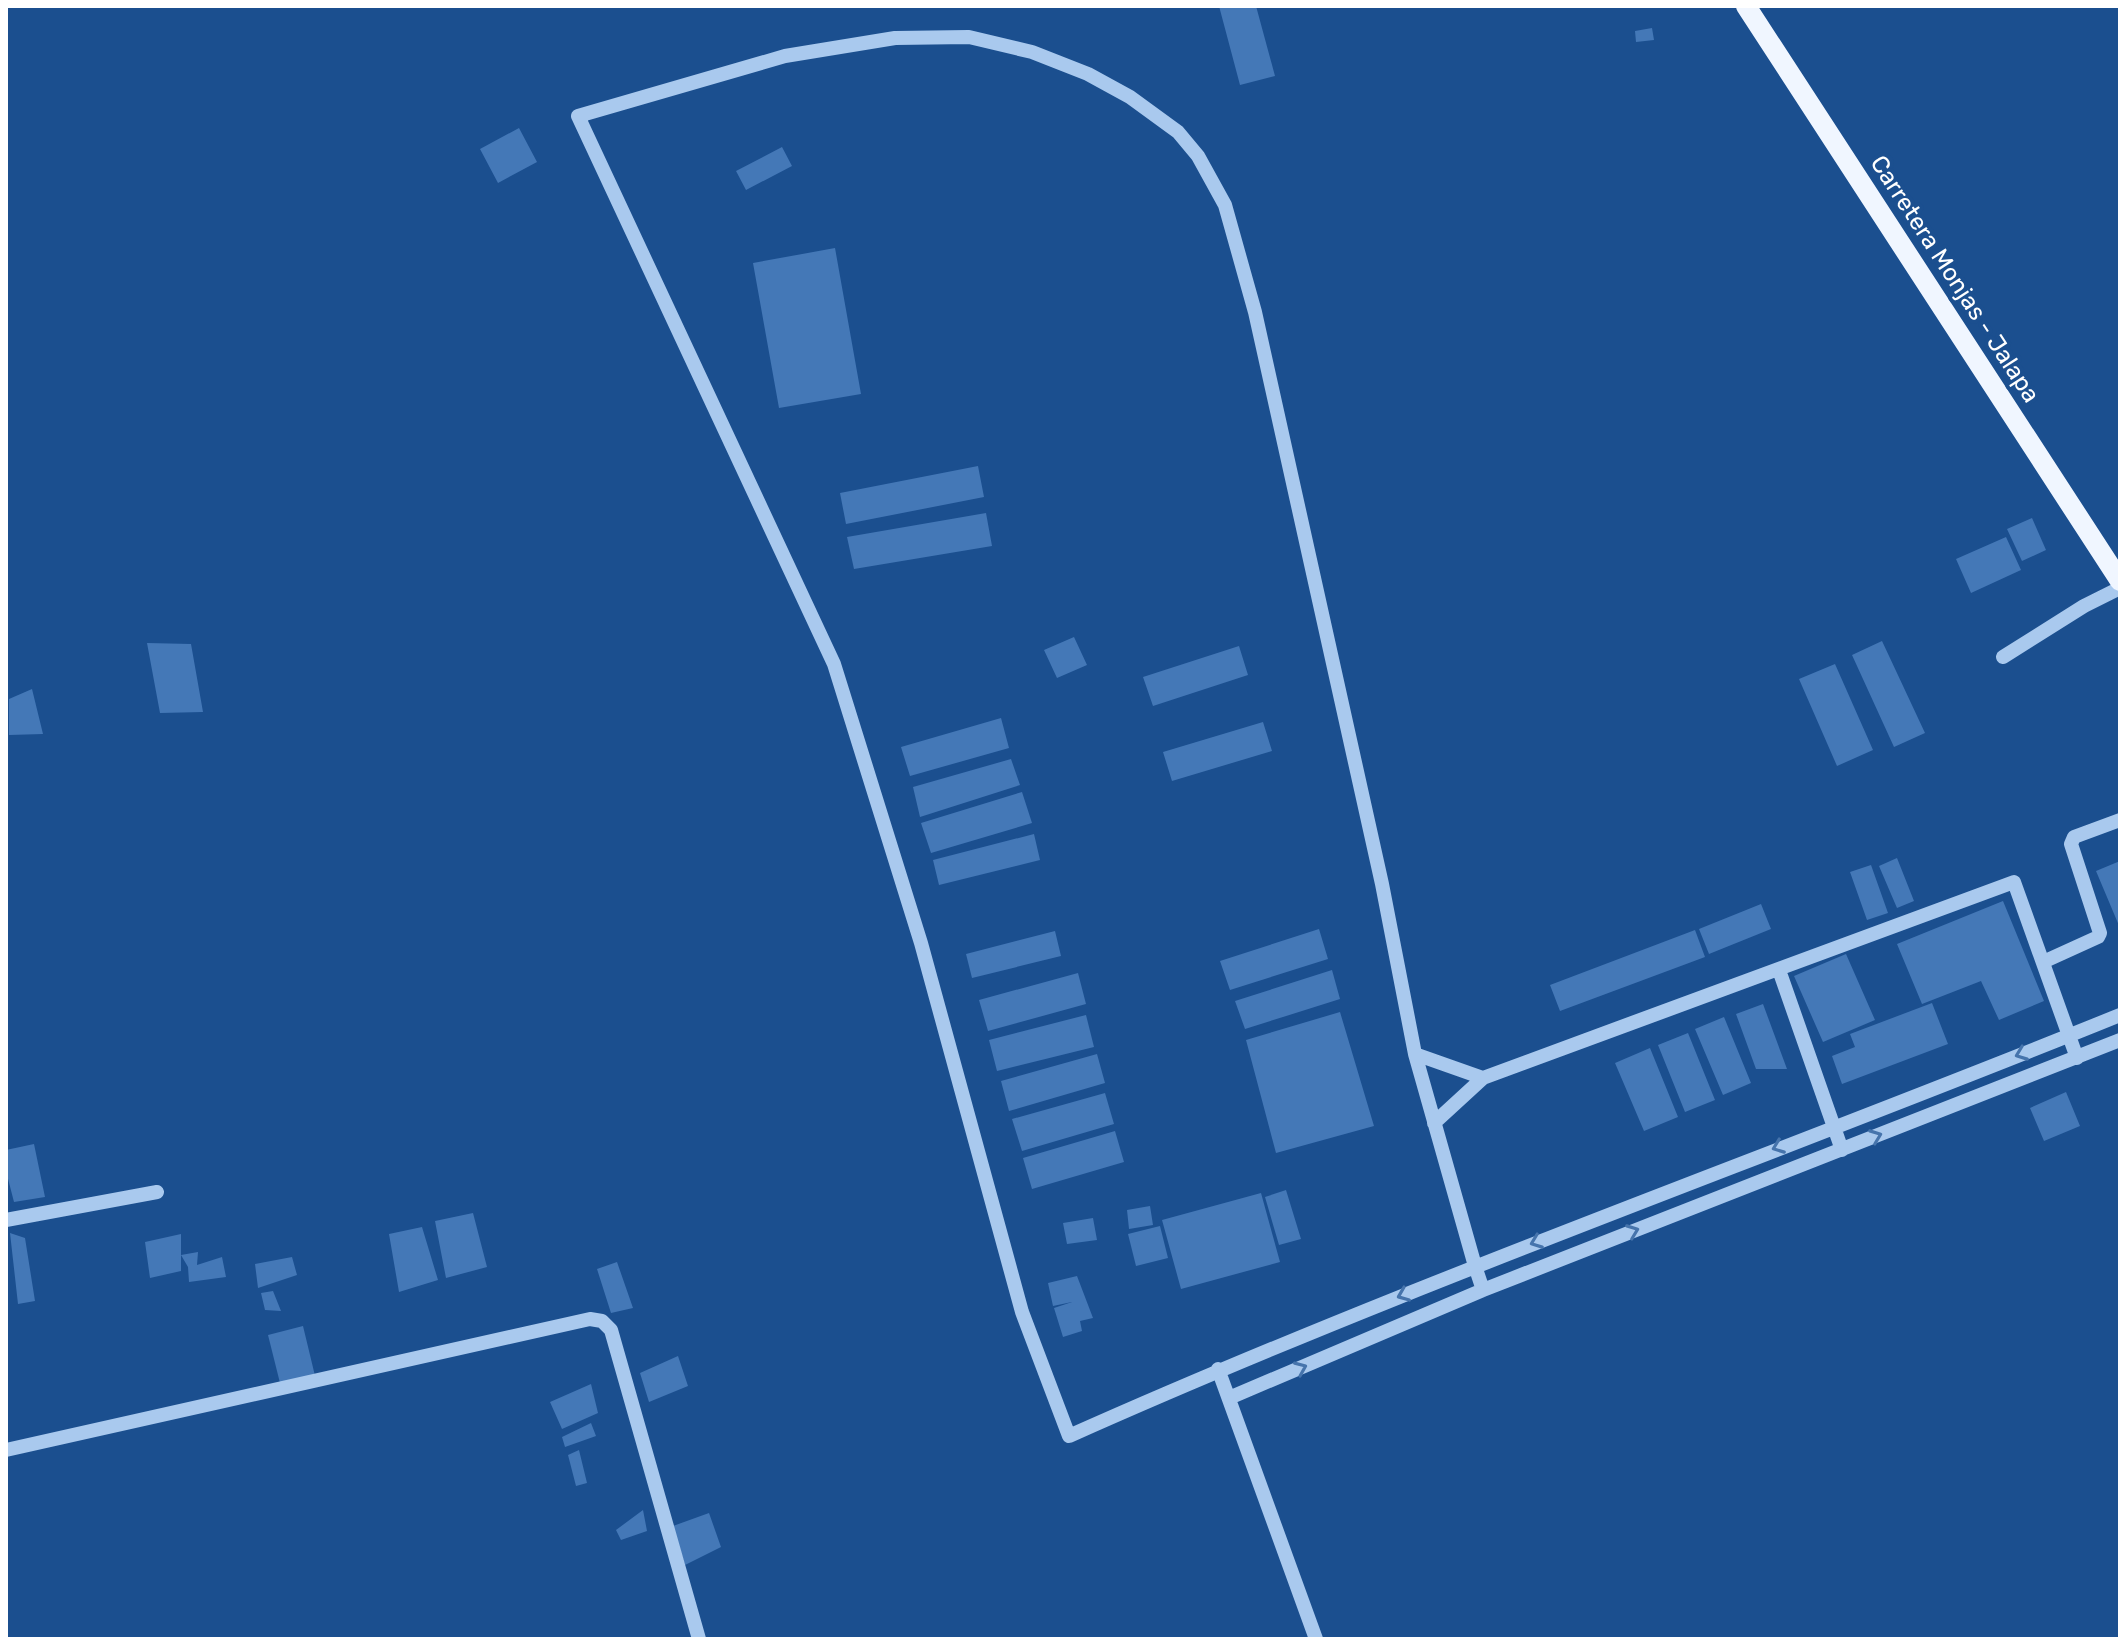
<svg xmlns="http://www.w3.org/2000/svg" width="2126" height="1645" viewBox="0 0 2126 1645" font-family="Rubik,sans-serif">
  <rect width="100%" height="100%" fill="#1b4f8f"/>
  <path fill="#4478b7" d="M1219,6H1256L1275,76L1240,85Z
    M1652,28L1654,40L1636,42L1635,31Z
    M519,128L537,162L498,183L480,149Z
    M782,147L792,166L746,190L736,171Z
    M835,248L861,394L779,408L753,263Z
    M978,466L984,497L846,524L840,493Z
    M986,513L992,546L854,569L847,537Z
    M2032,518L2046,550L2022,561L2007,529Z
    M2006,537L2021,570L1971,593L1956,559Z
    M1074,637L1087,665L1057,678L1044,650Z
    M1882,641L1925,733L1894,747L1852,655Z
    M147,643L191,644L203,712L160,713Z
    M1239,646L1248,675L1153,706L1143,677Z
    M1835,664L1873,750L1837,766L1799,679Z
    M32,689L43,734L9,735V699Z
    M1001,718L1009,748L910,776L901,747Z
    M1263,722L1272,751L1172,781L1163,752Z
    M1011,759L1020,785L920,817L913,787Z
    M1022,792L1032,823L931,853L921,823Z
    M1034,834L1040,860L939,885L933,860Z
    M1897,858L1914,901L1897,908L1879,866Z
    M2120,861V928L2096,871Z
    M1871,865L1888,913L1867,920L1850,872Z
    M2003,901L2044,1001L1999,1020L1981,981L1922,1004L1897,944Z
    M1761,904L1771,929L1709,954L1699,929Z
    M1319,929L1328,959L1230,990L1220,961Z
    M1695,930L1705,957L1560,1011L1550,985Z
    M1055,931L1061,956L972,978L966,954Z
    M1846,954L1875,1020L1823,1042L1794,976Z
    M1332,970L1340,999L1245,1029L1235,1001Z
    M1078,973L1086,1004L988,1031L979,1000Z
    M1932,1003L1948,1044L1842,1084L1832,1056L1855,1047L1850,1034Z
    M1763,1004L1787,1069H1756L1736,1014Z
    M1340,1012L1374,1126L1276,1153L1246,1040Z
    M1086,1015L1094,1047L997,1071L989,1040Z
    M1724,1017L1751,1083L1723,1095L1695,1029Z
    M1688,1033L1715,1100L1685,1112L1658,1045Z
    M1650,1048L1678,1117L1644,1131L1615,1063Z
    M1097,1054L1105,1083L1009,1111L1001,1081Z
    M2066,1092L2080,1126L2044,1141L2030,1108Z
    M1105,1093L1114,1124L1022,1151L1012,1119Z
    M1115,1131L1124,1162L1032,1189L1023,1158Z
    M34,1144L45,1197L14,1202L6,1171V1150Z
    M1286,1190L1301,1239L1279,1245L1265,1197Z
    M1261,1193L1280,1262L1181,1289L1162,1220Z
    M1150,1206L1153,1225L1129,1229L1127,1210Z
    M473,1213L487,1267L446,1278L435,1221Z
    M1093,1218L1097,1240L1067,1244L1063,1223Z
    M1160,1226L1168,1258L1136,1266L1128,1234Z
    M422,1227L438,1280L399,1292L389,1234Z
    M10,1233L25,1238L35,1301L18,1304Z
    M181,1234V1255L198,1252L197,1265L222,1257L226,1277L189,1282L188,1267L181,1255V1271L150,1278L145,1242Z
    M292,1257L297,1275L258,1288L255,1264Z
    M617,1262L633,1308L611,1313L597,1269Z
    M1077,1276L1093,1318L1080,1321L1082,1331L1063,1337L1054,1308L1072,1302L1053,1306L1048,1283Z
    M273,1291L281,1311L265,1310L261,1293Z
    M303,1326L316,1380L281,1387L268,1335Z
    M678,1356L688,1386L649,1402L640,1373Z
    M591,1384L598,1413L562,1429L550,1402Z
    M591,1423L596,1436L565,1447L562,1437Z
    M579,1450L587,1483L576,1486L568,1455Z
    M643,1510L647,1531L621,1540L616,1530Z
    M709,1513L721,1547L685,1565L673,1526Z"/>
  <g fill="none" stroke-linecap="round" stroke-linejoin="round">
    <path stroke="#a9c9ee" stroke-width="14" d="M2003,657L2084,606L2120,588
      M2043,962L2098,937L2100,933L2071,844L2074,837L2120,820
      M1779,970L1842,1150
      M1415,1054L1483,1078
      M1434,1123L1483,1078L2014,882L2077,1058
      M6,1220L157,1192
      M1483,1290L1475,1266L1415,1054L1382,884L1255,312L1225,205L1198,156L1178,132L1130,97L1088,74L1032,52L969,37L895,38L785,56L578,116L834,664L921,943L1022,1312L1069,1436C1414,1282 1770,1157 2120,1015
      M1218,1369L1316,1639
      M1229,1398L1483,1290L2120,1040
      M6,1450L590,1319L602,1321L611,1330L699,1639"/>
    <path stroke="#f0f6ff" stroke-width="20" d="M1746,6L2120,581"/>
  </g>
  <defs><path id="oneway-chevron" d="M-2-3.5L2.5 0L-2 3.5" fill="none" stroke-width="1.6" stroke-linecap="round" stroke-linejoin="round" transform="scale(2)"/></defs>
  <g stroke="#4674ac">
    <use href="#oneway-chevron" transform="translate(2021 1054) rotate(159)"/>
    <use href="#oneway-chevron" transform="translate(1876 1136) rotate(-21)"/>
    <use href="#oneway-chevron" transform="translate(1778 1147) rotate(159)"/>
    <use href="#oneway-chevron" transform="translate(1633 1231) rotate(-21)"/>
    <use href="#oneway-chevron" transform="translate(1536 1242) rotate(159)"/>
    <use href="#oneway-chevron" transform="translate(1403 1295) rotate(158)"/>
    <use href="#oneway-chevron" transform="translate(1301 1368) rotate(-23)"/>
  </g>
  <g text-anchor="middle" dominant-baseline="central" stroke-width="8" stroke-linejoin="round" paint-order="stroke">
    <g font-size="24" fill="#fff" stroke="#1b4f8f">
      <text transform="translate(1955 279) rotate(57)">Carretera Monjas - Jalapa</text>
    </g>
  </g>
  <rect width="2126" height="1645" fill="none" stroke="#ffffff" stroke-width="16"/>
</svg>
